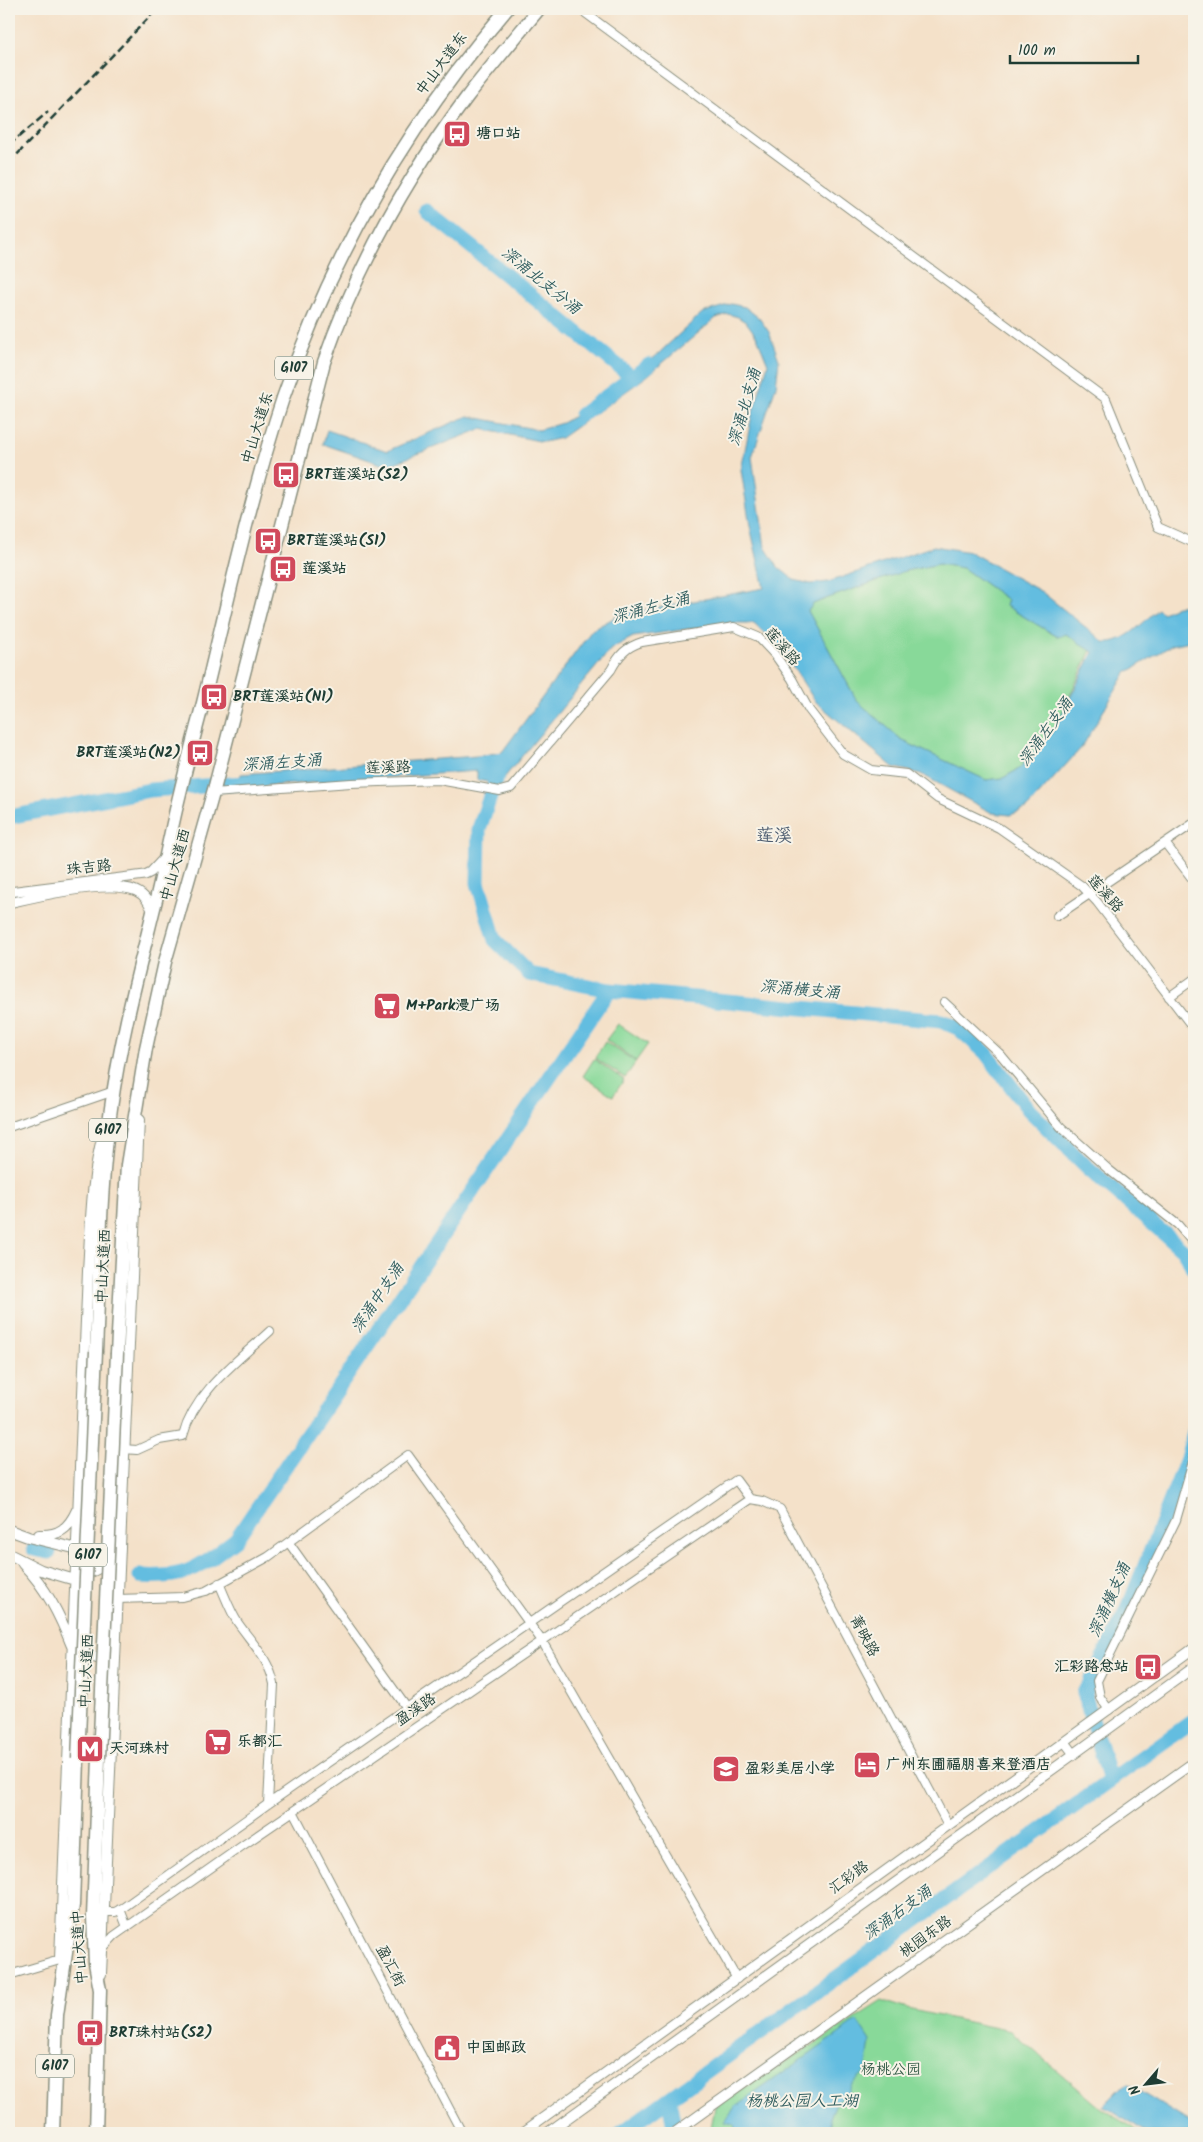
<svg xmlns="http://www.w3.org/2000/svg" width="1203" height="2142" viewBox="0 0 1203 2142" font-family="Kalam,'LXGW WenKai TC',sans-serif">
  <rect width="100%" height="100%" fill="#f7f3e8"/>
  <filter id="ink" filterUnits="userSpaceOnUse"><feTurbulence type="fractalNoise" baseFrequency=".02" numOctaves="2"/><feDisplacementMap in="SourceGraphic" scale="10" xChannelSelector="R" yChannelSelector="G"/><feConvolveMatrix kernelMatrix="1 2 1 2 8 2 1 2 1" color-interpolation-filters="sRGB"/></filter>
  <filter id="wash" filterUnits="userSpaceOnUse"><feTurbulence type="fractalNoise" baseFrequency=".0096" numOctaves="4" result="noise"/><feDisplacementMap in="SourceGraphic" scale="20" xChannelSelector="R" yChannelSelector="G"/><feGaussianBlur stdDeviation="1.12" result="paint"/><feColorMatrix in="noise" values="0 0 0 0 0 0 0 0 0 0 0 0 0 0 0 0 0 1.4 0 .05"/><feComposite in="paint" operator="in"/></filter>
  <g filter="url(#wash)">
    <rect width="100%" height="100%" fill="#f4e1c9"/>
    <path fill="#88d999" stroke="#548b66" d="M939,564L963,568L1008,600L1006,606L1058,637L1066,634L1091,650L1054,730L1019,769L1003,778L986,780L903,741L857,701L808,611L813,604L828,598L905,571Z
      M618,1024L648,1044L636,1061L606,1040Z
      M605,1042L636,1062L625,1078L595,1058Z
      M594,1059L624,1080L613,1096L583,1076Z
      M882,2001L907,2009L1011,2031L1102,2109L1141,2133H710L715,2107Z"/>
    <path fill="#63bde0" stroke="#417d8a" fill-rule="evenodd" d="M731,304L745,307L759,318L769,332L779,360L776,386L752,457L765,547L778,567L794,580L811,584L828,582L934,546L970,552L1042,592L1104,642C1125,644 1143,622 1158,609L1163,613L1177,606L1194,605V640L1172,645L1126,673L1082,747L1026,809L1010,815L992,813L921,774L893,767L815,701L780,647L754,623H729L633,637L611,649L499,784L477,780V771L238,788L241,774L477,756L502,752L592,630L619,615L764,588L750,526L741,470L752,415L768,364L757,337L747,323L738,317L728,314L716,318L646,377L561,438L544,442L481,429L387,466L323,444L327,430L387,451L468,416L539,430L562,423L617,392L702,313ZM939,564L963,568L1008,600L1006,606L1058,637L1066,634L1093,652L1054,730L1019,769L1003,778L986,780L903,741L857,701L808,611L813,604L828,598L905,571Z
      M857,2021L870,2041L866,2071L851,2085L848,2093L837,2100L830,2119L831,2133H736L734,2124L724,2122L735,2107Z
      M1126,2083L1194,2125V2133H1148L1103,2106Z"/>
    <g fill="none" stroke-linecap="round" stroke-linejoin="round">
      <path stroke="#63bde0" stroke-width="15" d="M427,211L633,378
        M581,415L649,365
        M501,765L479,829L478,883L495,940L529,974L609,990L941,1021L958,1028L986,1053L1029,1110L1086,1166L1183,1250L1194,1269
        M9,817L150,790L259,782
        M34,1549L49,1552
        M140,1576C190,1579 198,1567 236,1539L609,990
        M1110,1781L1084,1693L1125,1616L1187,1459L1194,1432
        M669,2099L675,2133
        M621,2133L1194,1720"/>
    </g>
  </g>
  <g filter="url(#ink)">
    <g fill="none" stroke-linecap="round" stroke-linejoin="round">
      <g stroke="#8a8f7e" stroke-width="10">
        <path id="minor" d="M580,9L1106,399L1158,527L1194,543
          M213,793L351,783L439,780L500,791L511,788L611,670C619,655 626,647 642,642L734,627L758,637L775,655L792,679L809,710L843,754L871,770L906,774L938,799L999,828L1082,886L1097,902L1194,1029
          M1165,843L1194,881
          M1057,916L1194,823
          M1169,997L1194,979
          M944,1002L1001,1055L1061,1127L1108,1169L1178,1225L1194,1244
          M9,1127L114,1091
          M123,1449L137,1450L159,1440L183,1436C194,1392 238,1361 270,1331
          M289,1543L407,1708
          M219,1583C225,1596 230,1611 238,1623C252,1643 269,1659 274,1684L268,1804
          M117,1599L183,1597L206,1591L268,1557L408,1455L542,1641L737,1979
          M1109,1710L1100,1697L1097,1681L1176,1520L1194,1458
          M293,1811L462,2133
          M120,1909L127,1927
          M105,1912H115L124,1907L268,1804L736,1480L750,1499L762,1501L780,1509L948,1825
          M102,1949L114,1936L242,1846L750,1499
          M9,1975L60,1960"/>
      </g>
      <g stroke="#8a8f7e" stroke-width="11">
        <path id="tertiary" d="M9,892L145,875L151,872L164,858
          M9,903C38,896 109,879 136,891C145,895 149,903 153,912
          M1074,1754L1194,1667
          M522,2133L1194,1648
          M547,2133L1074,1754L1065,1742
          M674,2133L1194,1762"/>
      </g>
      <g stroke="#8a8f7e" stroke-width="12">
        <path id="secondary" d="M9,1530L28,1537L115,1558
          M39,1535C59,1536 69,1528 77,1510
          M9,1554L41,1570L75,1580L113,1561
          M23,1564C46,1587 60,1616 72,1646
          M78,1664L91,1656L100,1659L108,1665
          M60,1959L88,1271C91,1225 91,1179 103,1135
          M101,1974L139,1120"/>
      </g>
      <g stroke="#8a8f7e" stroke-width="15">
        <path id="trunk" d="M96,1351C100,1271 99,1188 111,1108C120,1042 137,977 153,912C163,873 170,833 180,793C187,763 195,733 203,703C228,601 250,497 283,398C332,255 408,124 507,9
          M117,1353L127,1165L146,1048L165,962L215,786L324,362C357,267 407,177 467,97C490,67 515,38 539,9
          M53,2133L57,2015L73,1905L78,1759
          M96,2133L100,1990L95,1963L93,1917L99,1758"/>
      </g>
      <use href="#minor" stroke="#fff" stroke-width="8"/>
      <use href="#tertiary" stroke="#fff" stroke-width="9"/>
      <use href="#secondary" stroke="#fff" stroke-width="10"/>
      <use href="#trunk" stroke="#fff" stroke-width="12"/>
      <path stroke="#1f3d34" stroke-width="2.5" stroke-dasharray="8 4" stroke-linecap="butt" d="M9,145L48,112
        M9,163L157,9"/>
      <g stroke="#8a8f7e" stroke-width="15" stroke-linecap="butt">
        <path id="trunk-bridge" d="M99,1758L117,1353
          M78,1759L96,1351"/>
      </g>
      <use href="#trunk-bridge" stroke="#fff" stroke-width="12"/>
    </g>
  </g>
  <defs>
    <g id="bus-square" transform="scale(1.4375)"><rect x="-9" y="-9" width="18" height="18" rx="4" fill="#d1495b" stroke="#f7f3e8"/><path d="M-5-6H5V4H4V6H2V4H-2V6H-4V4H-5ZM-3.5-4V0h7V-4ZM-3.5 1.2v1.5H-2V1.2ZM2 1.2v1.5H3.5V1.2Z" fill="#fff"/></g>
    <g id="supermarket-square" transform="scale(1.4375)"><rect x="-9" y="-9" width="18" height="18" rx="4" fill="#d1495b" stroke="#f7f3e8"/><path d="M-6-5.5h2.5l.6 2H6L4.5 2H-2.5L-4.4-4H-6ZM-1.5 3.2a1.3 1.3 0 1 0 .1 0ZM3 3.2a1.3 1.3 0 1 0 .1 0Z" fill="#fff"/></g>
    <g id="metro-square" transform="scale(1.4375)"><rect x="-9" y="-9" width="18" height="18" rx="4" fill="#d1495b" stroke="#f7f3e8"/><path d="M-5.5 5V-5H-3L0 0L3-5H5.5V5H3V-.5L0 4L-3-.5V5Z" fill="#fff"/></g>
    <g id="hotel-square" transform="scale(1.4375)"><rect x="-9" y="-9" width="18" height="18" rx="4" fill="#d1495b" stroke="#f7f3e8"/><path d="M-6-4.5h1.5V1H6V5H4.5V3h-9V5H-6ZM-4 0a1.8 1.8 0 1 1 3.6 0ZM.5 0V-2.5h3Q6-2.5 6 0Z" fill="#fff"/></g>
    <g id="school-square" transform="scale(1.4375)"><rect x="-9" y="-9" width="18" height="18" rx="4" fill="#d1495b" stroke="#f7f3e8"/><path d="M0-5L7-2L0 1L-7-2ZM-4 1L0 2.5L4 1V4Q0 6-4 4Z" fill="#fff"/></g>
    <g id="civic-square" transform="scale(1.4375)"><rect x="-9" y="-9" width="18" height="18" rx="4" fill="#d1495b" stroke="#f7f3e8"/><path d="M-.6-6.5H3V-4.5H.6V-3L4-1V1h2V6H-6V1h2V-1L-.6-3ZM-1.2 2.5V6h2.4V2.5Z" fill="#fff"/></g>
  </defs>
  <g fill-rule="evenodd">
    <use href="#bus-square" x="457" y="134"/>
    <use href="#bus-square" x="286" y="475"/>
    <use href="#bus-square" x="268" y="541"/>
    <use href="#bus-square" x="283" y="569"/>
    <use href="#bus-square" x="214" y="697"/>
    <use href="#bus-square" x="200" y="753"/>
    <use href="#supermarket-square" x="387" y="1006"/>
    <use href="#bus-square" x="1148" y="1667"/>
    <use href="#supermarket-square" x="218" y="1742"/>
    <use href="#metro-square" x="90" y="1749"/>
    <use href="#hotel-square" x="867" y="1765"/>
    <use href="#school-square" x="726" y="1769"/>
    <use href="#bus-square" x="90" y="2033"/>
    <use href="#civic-square" x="447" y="2048"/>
  </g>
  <g text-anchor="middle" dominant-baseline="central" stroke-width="4" stroke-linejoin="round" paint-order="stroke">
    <g fill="#f7f3e8" stroke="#60746a" stroke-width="1">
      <rect x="275" y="356.5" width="38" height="23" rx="4"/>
      <rect x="89" y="1118.5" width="38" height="23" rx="4"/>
      <rect x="69" y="1543.5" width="38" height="23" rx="4"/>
      <rect x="36" y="2054.5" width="38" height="23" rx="4"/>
    </g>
    <g font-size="14" font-weight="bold" fill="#1f3d34">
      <text x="294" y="368">G107</text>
      <text x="108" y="1130">G107</text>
      <text x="88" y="1555">G107</text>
      <text x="55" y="2066">G107</text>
    </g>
    <g font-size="15" fill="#1f3d34" stroke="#f7f3e8">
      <text transform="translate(442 64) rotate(-53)">中山大道东</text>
      <text transform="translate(258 428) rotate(-73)">中山大道东</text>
      <text transform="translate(782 647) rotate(49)">莲溪路</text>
      <text transform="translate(388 768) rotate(-2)">莲溪路</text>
      <text transform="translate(176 865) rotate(-74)">中山大道西</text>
      <text transform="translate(89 868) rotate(-6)">珠吉路</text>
      <text transform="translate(1105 894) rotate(48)">莲溪路</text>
      <text transform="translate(104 1266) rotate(-87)">中山大道西</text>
      <text transform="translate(864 1636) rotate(62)">菁映路</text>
      <text transform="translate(87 1671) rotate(-87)">中山大道西</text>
      <text transform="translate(416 1710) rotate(-34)">盈溪路</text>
      <text transform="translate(849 1878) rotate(-36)">汇彩路</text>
      <text transform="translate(926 1937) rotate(-36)">桃园东路</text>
      <text transform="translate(80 1947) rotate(-94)">中山大道中</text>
      <text transform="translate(390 1966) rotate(62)">盈汇街</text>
    </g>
    <g font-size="15" font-weight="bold" fill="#1f3d34" stroke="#f7f3e8" text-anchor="start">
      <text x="476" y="134">塘口站</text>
      <text x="305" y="475">BRT莲溪站(S2)</text>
      <text x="287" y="541">BRT莲溪站(S1)</text>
      <text x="302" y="569">莲溪站</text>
      <text x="233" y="697">BRT莲溪站(N1)</text>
      <text x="181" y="753" text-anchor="end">BRT莲溪站(N2)</text>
      <text x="406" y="1006">M+Park漫广场</text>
      <text x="1129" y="1667" text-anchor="end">汇彩路总站</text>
      <text x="237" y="1742">乐都汇</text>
      <text x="109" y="1749">天河珠村</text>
      <text x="886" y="1765">广州东圃福朋喜来登酒店</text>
      <text x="745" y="1769">盈彩美居小学</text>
      <text x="109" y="2033">BRT珠村站(S2)</text>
      <text x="466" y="2048">中国邮政</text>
    </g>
    <g font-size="15" fill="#345c48" stroke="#f7f3e8">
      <text x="891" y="2070">杨桃公园</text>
    </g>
    <g font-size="16" font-style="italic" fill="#305d5f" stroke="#f7f3e8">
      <text transform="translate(541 281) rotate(39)">深涌北支分涌</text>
      <text transform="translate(745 407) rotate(-74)">深涌北支涌</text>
      <text transform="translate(651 608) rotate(-15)">深涌左支涌</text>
      <text transform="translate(1046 732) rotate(-54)">深涌左支涌</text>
      <text transform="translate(282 763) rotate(-4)">深涌左支涌</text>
      <text transform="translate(800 990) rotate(5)">深涌横支涌</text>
      <text transform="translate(378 1298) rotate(-56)">深涌中支涌</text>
      <text transform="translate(1110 1600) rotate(-66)">深涌横支涌</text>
      <text transform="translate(898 1913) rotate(-36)">深涌右支涌</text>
      <text x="802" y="2101">杨桃公园人工湖</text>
    </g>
    <g font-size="18" fill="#4f5e71" stroke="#f7f3e8">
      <text x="774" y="836">莲溪</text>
    </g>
  </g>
  <rect width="1203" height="2142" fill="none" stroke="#f7f3e8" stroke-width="30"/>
  <g transform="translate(1146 2084) rotate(242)" stroke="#f7f3e8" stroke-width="4" paint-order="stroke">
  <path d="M0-4L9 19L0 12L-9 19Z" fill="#1f3d34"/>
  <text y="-8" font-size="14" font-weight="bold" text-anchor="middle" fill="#1f3d34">N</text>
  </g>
  <path d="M1010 55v8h128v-8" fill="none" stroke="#1f3d34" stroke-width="2.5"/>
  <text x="1018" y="55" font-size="15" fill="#1f3d34" stroke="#f7f3e8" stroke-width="4" paint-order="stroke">100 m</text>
</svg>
